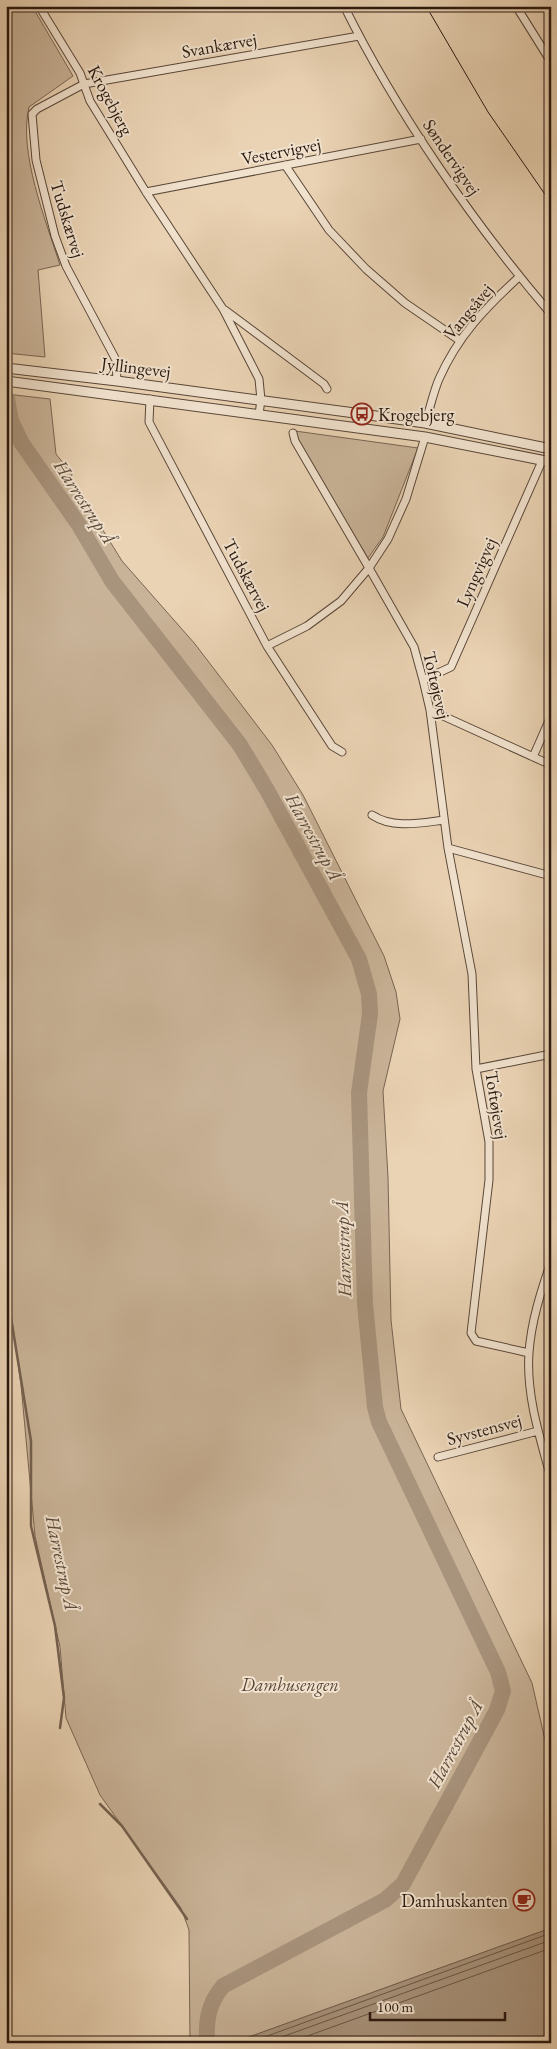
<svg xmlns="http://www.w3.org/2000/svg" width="557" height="2049" viewBox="0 0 557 2049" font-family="'EB Garamond',serif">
  <rect width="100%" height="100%" fill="#ead3b4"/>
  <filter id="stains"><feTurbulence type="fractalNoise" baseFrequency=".004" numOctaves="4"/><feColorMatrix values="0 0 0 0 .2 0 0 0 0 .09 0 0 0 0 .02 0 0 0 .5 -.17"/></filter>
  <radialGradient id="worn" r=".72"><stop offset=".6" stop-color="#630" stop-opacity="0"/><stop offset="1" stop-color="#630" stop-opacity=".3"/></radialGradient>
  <path fill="#c9b398" stroke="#796553" d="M6,6H32L73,76L29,107C18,152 46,221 60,265L38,270L45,357L6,353Z
    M6,394L50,399L56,454L72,474L70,483L83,498L122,561L195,644L272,745L303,795L384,956L396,992L400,1019L383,1091L388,1177L391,1320L401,1409L532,1683L551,1766V1928L249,2037L239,2043H190L189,1930L181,1908L100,1795L66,1718L60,1647L35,1536L21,1385L6,1276Z
    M295,431L418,448L383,537L368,558L297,442Z"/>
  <path fill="#a8937c" stroke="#756150" d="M551,1928V2043H239L249,2037Z"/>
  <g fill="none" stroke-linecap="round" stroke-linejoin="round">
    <path stroke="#685545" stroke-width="1" d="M248,2043L551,1933
      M265,2043L551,1940
      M288,2043L551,1948"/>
    <path stroke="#756150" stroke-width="2.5" d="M6,1281L9,1308
      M11,1318L31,1441V1526L55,1626L64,1698L60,1728
      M100,1804L122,1826L187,1919"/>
    <path stroke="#a8937c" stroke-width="16" d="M7,399L11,421L21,442L79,525L112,581L240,745L267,790L359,959L369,994L370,1014L359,1093L365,1304L375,1407L379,1422L498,1672L503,1691L497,1710L403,1884L385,1900L223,1986C208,2004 206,2020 207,2043"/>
    <g stroke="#594638" stroke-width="9">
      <path id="minor" d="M39,6L80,73L90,101L146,192L223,309L259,379L261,400L259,414
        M344,6C397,113 474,224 551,314
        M516,6L551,62
        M285,165L329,230L366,269L405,303L459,340
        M146,192L421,139
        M225,310L324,384L327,389
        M117,381L116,360L66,266L55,236L36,160L32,114L37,109L84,84L359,36
        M150,399L149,422L267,646L332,746L342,752
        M425,423C430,409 433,393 439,379C458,336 485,308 519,277
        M293,433L295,441L369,568L388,539L406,499L425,437
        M267,646L307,626L341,601L369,568L414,647L423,680L430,710L448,848L472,974L476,1069L489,1142V1180L471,1333L476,1341L529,1353
        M423,680L451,667L542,461
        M430,710L551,765
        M533,757L551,716
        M372,815C393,829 420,823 444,820
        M448,848L551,876
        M476,1069L551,1054
        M551,1262C541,1291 531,1322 529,1353C526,1395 540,1438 551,1478
        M438,1457L538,1431"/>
    </g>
    <g stroke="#594638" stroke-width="11">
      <path id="tertiary" d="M6,368L117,381L362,414L425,423L551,449
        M6,381L425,437L551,462"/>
    </g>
    <use href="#minor" stroke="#f1e2ce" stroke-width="7"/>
    <use href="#tertiary" stroke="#f1e2ce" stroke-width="9"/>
    <path stroke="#29170e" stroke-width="1" d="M426,6L488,112L551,203"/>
  </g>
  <defs>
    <g id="bus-ring" transform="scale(1.125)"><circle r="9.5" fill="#f1e2ce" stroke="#8f2418" stroke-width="1.5"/><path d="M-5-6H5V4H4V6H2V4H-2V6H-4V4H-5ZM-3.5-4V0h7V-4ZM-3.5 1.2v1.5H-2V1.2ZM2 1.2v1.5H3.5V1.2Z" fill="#8f2418"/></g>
    <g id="cafe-ring" transform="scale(1.125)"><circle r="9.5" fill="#f1e2ce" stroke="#8f2418" stroke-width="1.5"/><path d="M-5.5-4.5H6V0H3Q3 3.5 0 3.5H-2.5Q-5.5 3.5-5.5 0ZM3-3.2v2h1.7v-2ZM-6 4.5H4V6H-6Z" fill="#8f2418"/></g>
  </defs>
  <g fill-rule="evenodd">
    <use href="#bus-ring" x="362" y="414"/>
    <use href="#cafe-ring" x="524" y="1900"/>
  </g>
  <g text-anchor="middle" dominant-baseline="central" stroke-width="4" stroke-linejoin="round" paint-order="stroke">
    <g font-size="18" fill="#29170e" stroke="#f1e2ce">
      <text transform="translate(219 45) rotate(-10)">Svankærvej</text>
      <text transform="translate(111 100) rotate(62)">Krogebjerg</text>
      <text transform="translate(281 151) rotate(-11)">Vestervigvej</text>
      <text transform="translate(452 157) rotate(56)">Søndervigvej</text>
      <text transform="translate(68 219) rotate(73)">Tudskærvej</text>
      <text transform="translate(468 311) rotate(-50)">Vangsåvej</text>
      <text transform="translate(136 367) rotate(7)">Jyllingevej</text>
      <text transform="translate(476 572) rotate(-66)">Lyngvigvej</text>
      <text transform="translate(247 575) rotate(62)">Tudskærvej</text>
      <text transform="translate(437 685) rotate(77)">Toftøjevej</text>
      <text transform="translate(497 1105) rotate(81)">Toftøjevej</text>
      <text transform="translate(484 1429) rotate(-15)">Syvstensvej</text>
    </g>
    <g font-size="18" fill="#29170e" stroke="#f1e2ce" text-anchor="start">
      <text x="378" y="414">Krogebjerg</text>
      <text x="508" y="1900" text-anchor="end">Damhuskanten</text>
    </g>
    <g font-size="18" font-style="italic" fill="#594637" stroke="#f1e2ce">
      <text x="290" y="1684">Damhusengen</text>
    </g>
    <g font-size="19" font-style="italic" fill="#5c493a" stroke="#f1e2ce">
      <text transform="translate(85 502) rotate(57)">Harrestrup Å</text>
      <text transform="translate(314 837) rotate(61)">Harrestrup Å</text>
      <text transform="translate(343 1249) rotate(-92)">Harrestrup Å</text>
      <text transform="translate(62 1563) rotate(78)">Harrestrup Å</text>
      <text transform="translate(455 1744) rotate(-62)">Harrestrup Å</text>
    </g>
  </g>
  <rect width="557" height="2049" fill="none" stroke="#ead3b4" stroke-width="25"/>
  <rect x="8" y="8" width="542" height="2034" fill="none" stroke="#29170e" stroke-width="2.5"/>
  <rect x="12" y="12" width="532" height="2024" fill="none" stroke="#29170e"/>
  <path d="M370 2012v8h135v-8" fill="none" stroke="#29170e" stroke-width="2.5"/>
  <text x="377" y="2012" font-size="15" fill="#29170e" stroke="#f1e2ce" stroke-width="4" paint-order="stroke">100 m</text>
  <rect width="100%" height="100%" filter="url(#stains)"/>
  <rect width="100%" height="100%" fill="url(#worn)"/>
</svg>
